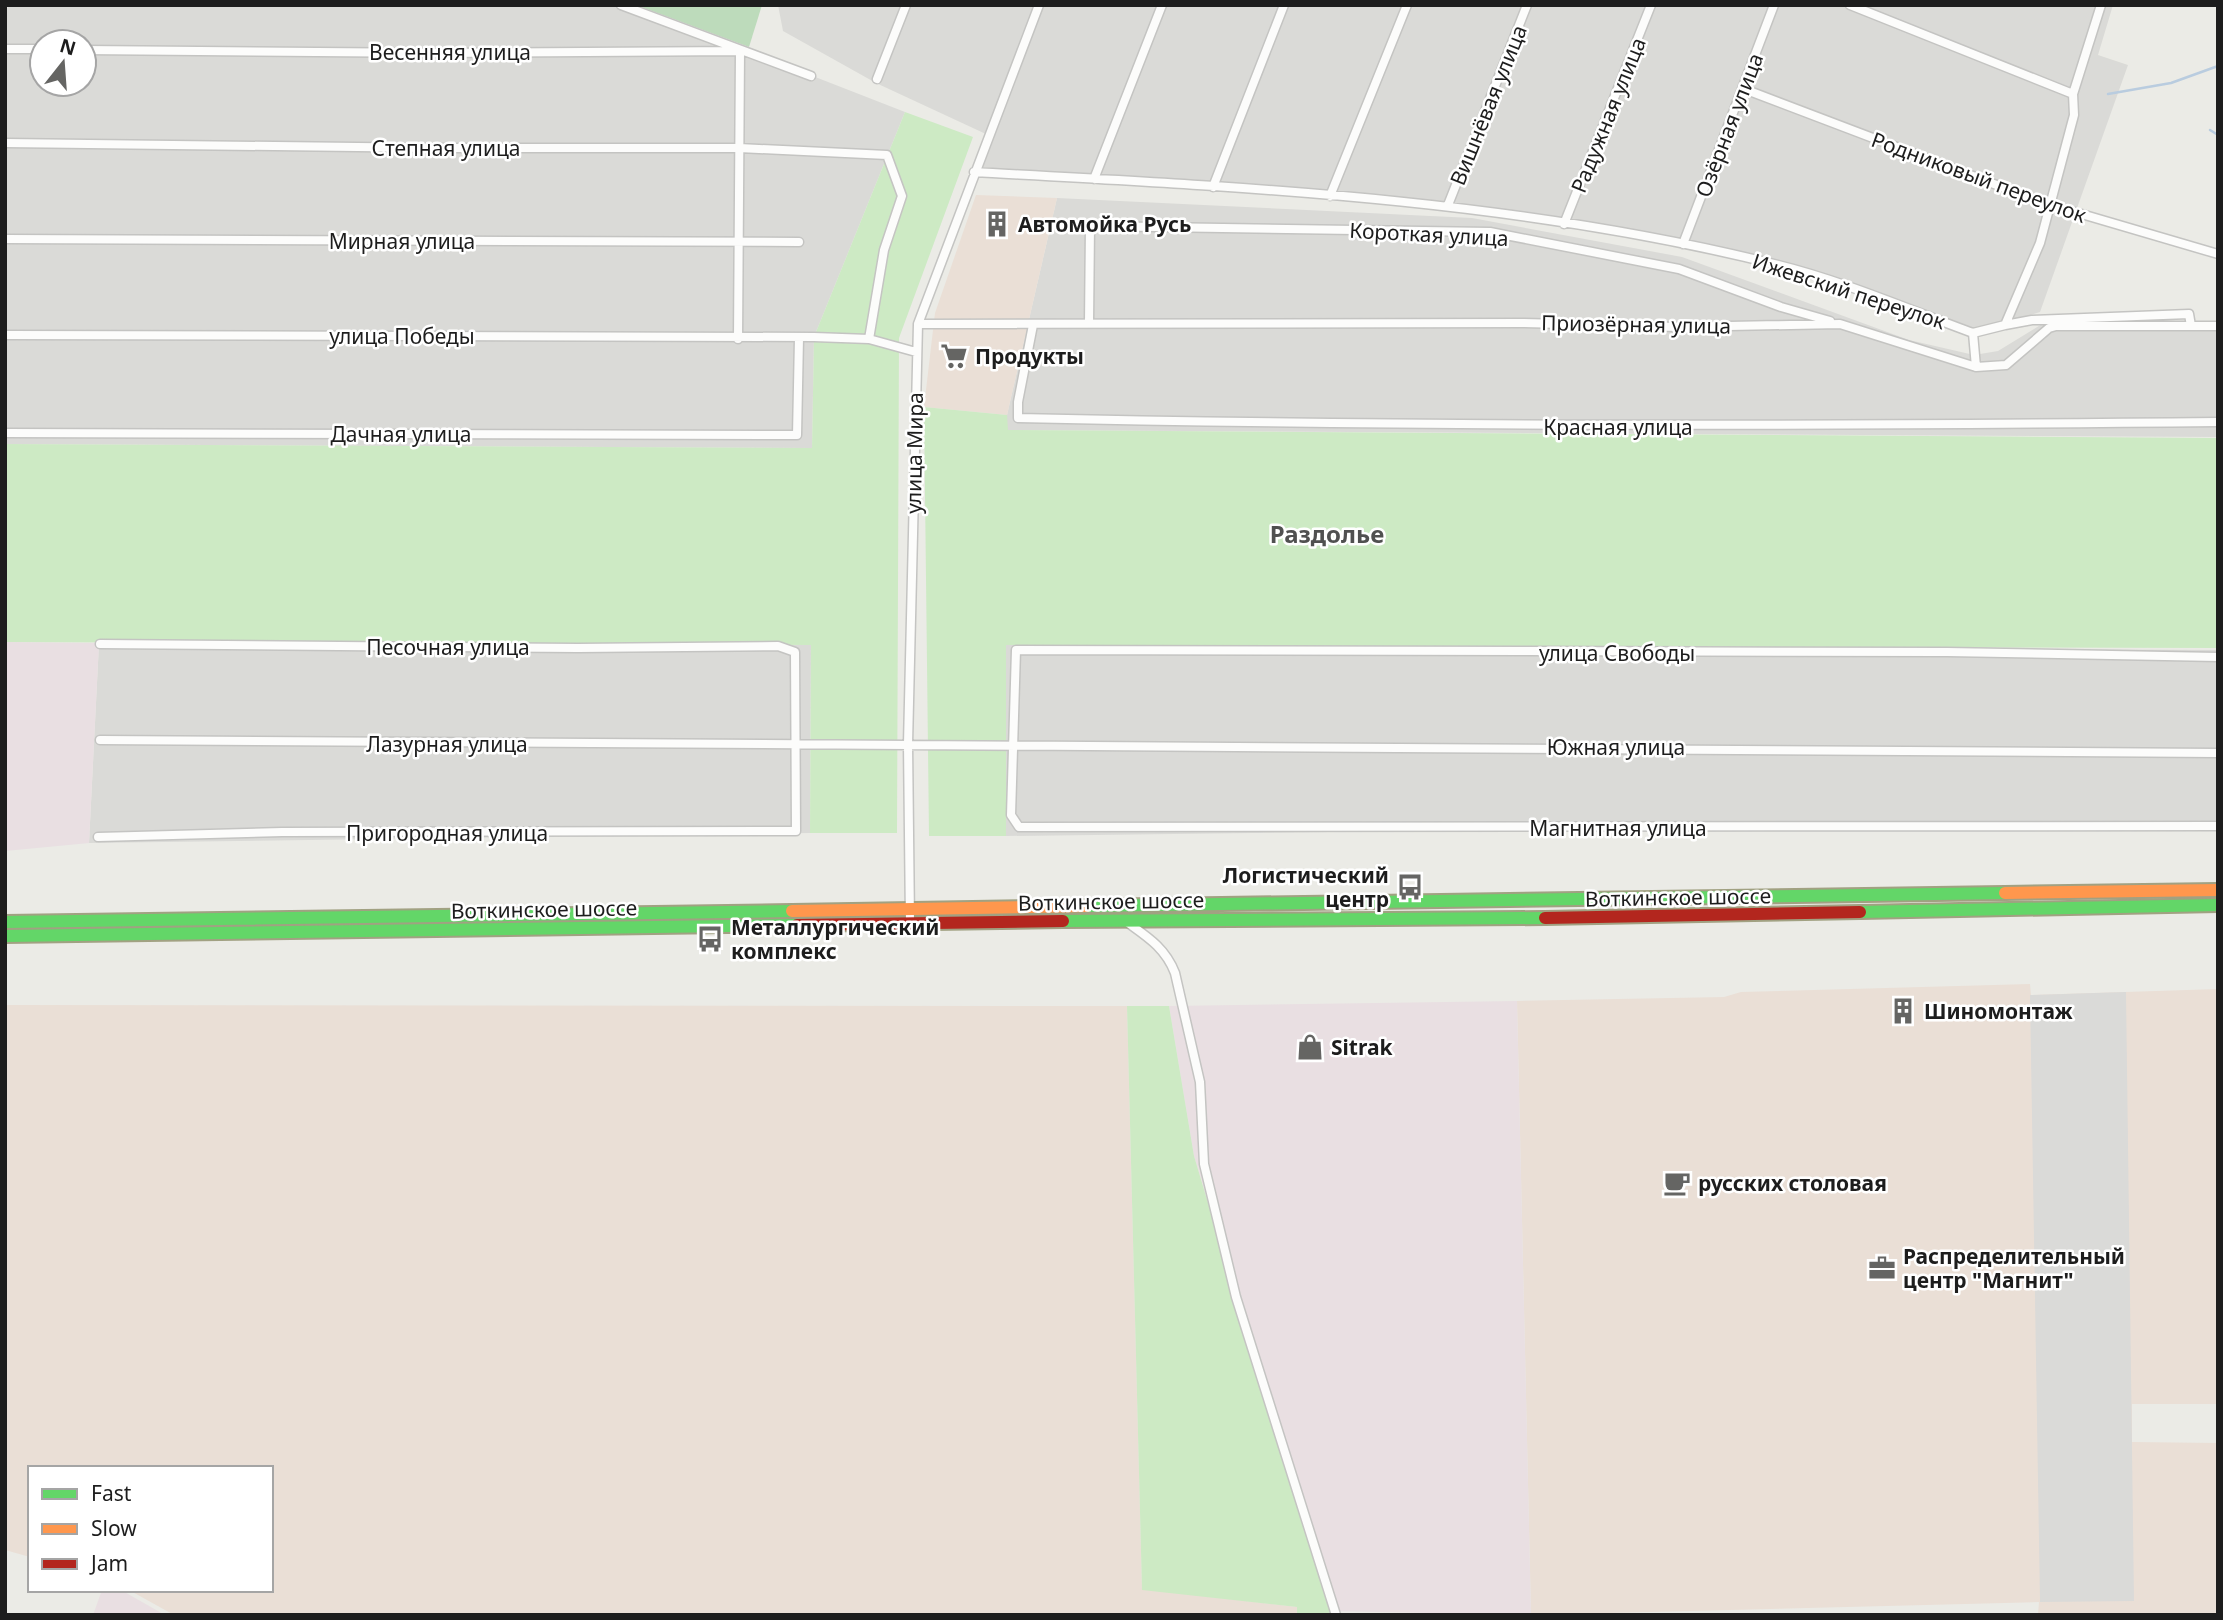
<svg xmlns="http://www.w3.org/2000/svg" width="2223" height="1620" viewBox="0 0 2223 1620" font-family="'Noto Sans',sans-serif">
  <rect width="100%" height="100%" fill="#ebebe6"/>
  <path fill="#dadad7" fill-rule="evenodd" d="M9,5H631L905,112L814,337L812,448L5,444V12ZM42,42H84V84H42Z
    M778,5H2113L2098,55L2128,65L2040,312L1973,333L1781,266L1726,253L1448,205L974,172L988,135L876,83L783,31Z
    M1057,198L1472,218L1682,257L1909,340L1974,355L1998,351L2042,324L2218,323V437L1007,430V415Z
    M99,643L811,645L810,833L89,843Z
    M1005,645L2218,650V821L1006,836Z"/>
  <path fill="#eadfd6" d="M976,195L1057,198L1007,415L924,407L935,313Z
    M2030,984L2031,995L2218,989V1404H2132V1442L2218,1443V1615H2038L2039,1602L1531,1615L1517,1001L1724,997L1741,992Z
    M5,1005L1127,1006L1142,1589L1297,1607V1615H174L129,1590H271V1468H30V1557L5,1550Z"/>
  <path fill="#e9dfe2" d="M5,642L99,643L89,843L5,851Z
    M1517,1001L1531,1615L1331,1611L1194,1156L1169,1006Z
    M102,1590H121L165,1615H93Z"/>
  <path fill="#cdeac4" d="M905,112L973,137L899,338L897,833H810L811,645L5,642V444L812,448L814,337Z
    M924,407L1007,415L1008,430L2218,438V648L1006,645V836H929Z
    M1127,1006H1169L1194,1156L1331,1615H1297V1607L1142,1590Z"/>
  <path fill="#bddbbb" d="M636,5H762L749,47Z"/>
  <path fill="#dadad8" d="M2126,992L2134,1601L2040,1602L2030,995Z"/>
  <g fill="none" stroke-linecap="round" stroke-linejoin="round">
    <path stroke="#b9ccdf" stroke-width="2.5" d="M2108,94L2171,83L2218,66
      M2210,130L2218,135"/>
    <g stroke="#c4c4c2" stroke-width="11">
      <path id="street" d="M621,5L811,76
        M1850,5L2073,94
        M5,49H42
        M84,50L441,53L740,51
        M877,79L906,5
        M1744,89L2044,203L2218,254
        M5,143L440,148H739L887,155L902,196L884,250L869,339
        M974,172C1243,187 1516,199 1778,265C1843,281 1910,310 1973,333
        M1094,179L1162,5
        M1213,187L1284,5
        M1330,196L1407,5
        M1448,205L1527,5
        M1564,224L1651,5
        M5,239L799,242
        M1683,244L1774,5
        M1089,323L1090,226L1490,232L1679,269L1781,307L1830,321
        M918,324L1524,323L1678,327L1840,324L1976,367L2006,365L2049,328L2056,326H2218
        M1033,325L1018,402V418C1418,427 1818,426 2218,422
        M2005,325L2032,320L2189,314L2191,326
        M1973,333L2005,325L2040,243L2074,115L2073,94L2101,5
        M1973,333L1976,367
        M5,335L814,337L869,339L916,352
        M738,339L740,51
        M5,433L797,435L799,338
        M2218,657L1947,652L1016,650L1011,815L1019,827L2218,826
        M100,740L2218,753
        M98,837L282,832L796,831L795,652L778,646L578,648L100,644
        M1124,920C1146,936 1165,947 1175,973L1200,1082L1204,1164L1236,1297L1336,1615
        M910,923L908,744L918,324L1039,5"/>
    </g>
    <g stroke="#a1a182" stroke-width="16">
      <path id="fast" d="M1086,906L2005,893
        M1860,912L2218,905
        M1063,921L1545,918
        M5,922L792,911
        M5,936L797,925"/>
    </g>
    <g stroke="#a1a182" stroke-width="16">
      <path id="slow" d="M2005,893L2218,890
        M792,911L1086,906"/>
    </g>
    <g stroke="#a1a182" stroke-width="16">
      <path id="jam" d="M1545,918L1860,912
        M797,925L1063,921"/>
    </g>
    <use href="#street" stroke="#fcfcfb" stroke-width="8"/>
    <use href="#fast" stroke="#63d668" stroke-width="12"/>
    <use href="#slow" stroke="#ff974d" stroke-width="12"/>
    <use href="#jam" stroke="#b3261e" stroke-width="12"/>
  </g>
  <defs>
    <g id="building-bare" transform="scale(2.1)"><path d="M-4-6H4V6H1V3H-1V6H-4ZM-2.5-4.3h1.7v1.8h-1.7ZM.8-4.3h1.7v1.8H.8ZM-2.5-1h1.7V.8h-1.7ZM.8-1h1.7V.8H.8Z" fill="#656563" stroke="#fff" stroke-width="2.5" paint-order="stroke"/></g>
    <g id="supermarket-bare" transform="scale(2.1)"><path d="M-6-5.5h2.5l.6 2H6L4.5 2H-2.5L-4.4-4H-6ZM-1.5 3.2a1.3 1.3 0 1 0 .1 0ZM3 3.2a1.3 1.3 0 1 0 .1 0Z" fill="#656563" stroke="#fff" stroke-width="2.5" paint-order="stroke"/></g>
    <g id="bus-bare" transform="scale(2.1)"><path d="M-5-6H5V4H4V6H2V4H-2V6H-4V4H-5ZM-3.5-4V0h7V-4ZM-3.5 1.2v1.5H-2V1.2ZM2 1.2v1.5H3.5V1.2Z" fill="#656563" stroke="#fff" stroke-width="2.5" paint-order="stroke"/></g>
    <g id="shop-bare" transform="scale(2.1)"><path d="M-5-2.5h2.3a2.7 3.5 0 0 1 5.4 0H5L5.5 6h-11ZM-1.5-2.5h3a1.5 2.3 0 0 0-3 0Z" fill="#656563" stroke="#fff" stroke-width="2.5" paint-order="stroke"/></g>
    <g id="cafe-bare" transform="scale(2.1)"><path d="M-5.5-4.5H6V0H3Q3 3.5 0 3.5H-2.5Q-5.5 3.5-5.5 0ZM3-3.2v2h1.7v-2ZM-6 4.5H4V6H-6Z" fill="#656563" stroke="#fff" stroke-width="2.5" paint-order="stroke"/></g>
    <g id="office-bare" transform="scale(2.1)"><path d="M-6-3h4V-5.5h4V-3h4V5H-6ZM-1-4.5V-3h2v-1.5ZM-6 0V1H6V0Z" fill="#656563" stroke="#fff" stroke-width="2.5" paint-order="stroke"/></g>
  </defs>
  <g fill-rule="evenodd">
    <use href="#building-bare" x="997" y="224"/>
    <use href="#supermarket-bare" x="954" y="356"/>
    <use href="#bus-bare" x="1410" y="887"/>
    <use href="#bus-bare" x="710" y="939"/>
    <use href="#building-bare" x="1903" y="1011"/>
    <use href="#shop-bare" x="1310" y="1047"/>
    <use href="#cafe-bare" x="1677" y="1183"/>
    <use href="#office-bare" x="1882" y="1268"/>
  </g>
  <g text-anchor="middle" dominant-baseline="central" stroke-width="5" stroke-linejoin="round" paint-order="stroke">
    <g font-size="21" fill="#1d1d1d" stroke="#fff">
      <text x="450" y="52">Весенняя улица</text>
      <text transform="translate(1488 105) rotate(-68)">Вишнёвая улица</text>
      <text transform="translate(1608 115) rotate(-68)">Радужная улица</text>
      <text transform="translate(1729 125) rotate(-69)">Озёрная улица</text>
      <text x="446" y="148">Степная улица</text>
      <text transform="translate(1979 177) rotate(20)">Родниковый переулок</text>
      <text transform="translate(1429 234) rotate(3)">Короткая улица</text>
      <text x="402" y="241">Мирная улица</text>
      <text transform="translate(1849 291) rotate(18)">Ижевский переулок</text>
      <text transform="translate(1636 324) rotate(1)">Приозёрная улица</text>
      <text x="402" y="336">улица Победы</text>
      <text x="1618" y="427">Красная улица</text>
      <text x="401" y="434">Дачная улица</text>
      <text transform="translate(914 453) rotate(-89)">улица Мира</text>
      <text x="448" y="647">Песочная улица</text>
      <text x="1617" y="653">улица Свободы</text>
      <text x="447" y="744">Лазурная улица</text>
      <text x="1616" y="747">Южная улица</text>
      <text x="1618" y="828">Магнитная улица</text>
      <text x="447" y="833">Пригородная улица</text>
      <text transform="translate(1678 897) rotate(-1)">Воткинское шоссе</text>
      <text transform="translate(1111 901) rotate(-1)">Воткинское шоссе</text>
      <text transform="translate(544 909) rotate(-1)">Воткинское шоссе</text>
    </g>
    <g font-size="21" font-weight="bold" fill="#1d1d1d" stroke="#fff" text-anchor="start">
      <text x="1018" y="224">Автомойка Русь</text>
      <text x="975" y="356">Продукты</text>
      <text x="1389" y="875" text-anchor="end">Логистический<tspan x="1389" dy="24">центр</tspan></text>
      <text x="731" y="927">Металлургический<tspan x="731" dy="24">комплекс</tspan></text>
      <text x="1924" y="1011">Шиномонтаж</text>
      <text x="1331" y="1047">Sitrak</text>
      <text x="1698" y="1183">русских столовая</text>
      <text x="1903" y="1256">Распределительный<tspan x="1903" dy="24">центр "Магнит"</tspan></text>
    </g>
    <g font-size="24" font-weight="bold" fill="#505050" stroke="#fff">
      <text x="1327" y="533">Раздолье</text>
    </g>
  </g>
  <rect width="2223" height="1620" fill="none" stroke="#1d1d1d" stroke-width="14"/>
  <rect x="28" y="1466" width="245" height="126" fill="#ffffff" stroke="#a5a5a5" stroke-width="2"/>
  <rect x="42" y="1489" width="35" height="10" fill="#63d668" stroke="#a5a5a5" stroke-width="2"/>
  <text x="91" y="1501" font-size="21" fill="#1d1d1d">Fast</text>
  <rect x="42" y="1524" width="35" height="10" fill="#ff974d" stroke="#a5a5a5" stroke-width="2"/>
  <text x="91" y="1536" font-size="21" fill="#1d1d1d">Slow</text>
  <rect x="42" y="1559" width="35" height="10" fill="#b3261e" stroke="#a5a5a5" stroke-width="2"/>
  <text x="91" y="1571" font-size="21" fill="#1d1d1d">Jam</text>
  <g transform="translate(63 63) rotate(17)"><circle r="33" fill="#ffffff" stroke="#a5a5a5" stroke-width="2"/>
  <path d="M0-5L12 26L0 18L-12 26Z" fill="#656563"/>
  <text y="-10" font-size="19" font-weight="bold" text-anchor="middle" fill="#1d1d1d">N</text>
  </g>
</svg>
